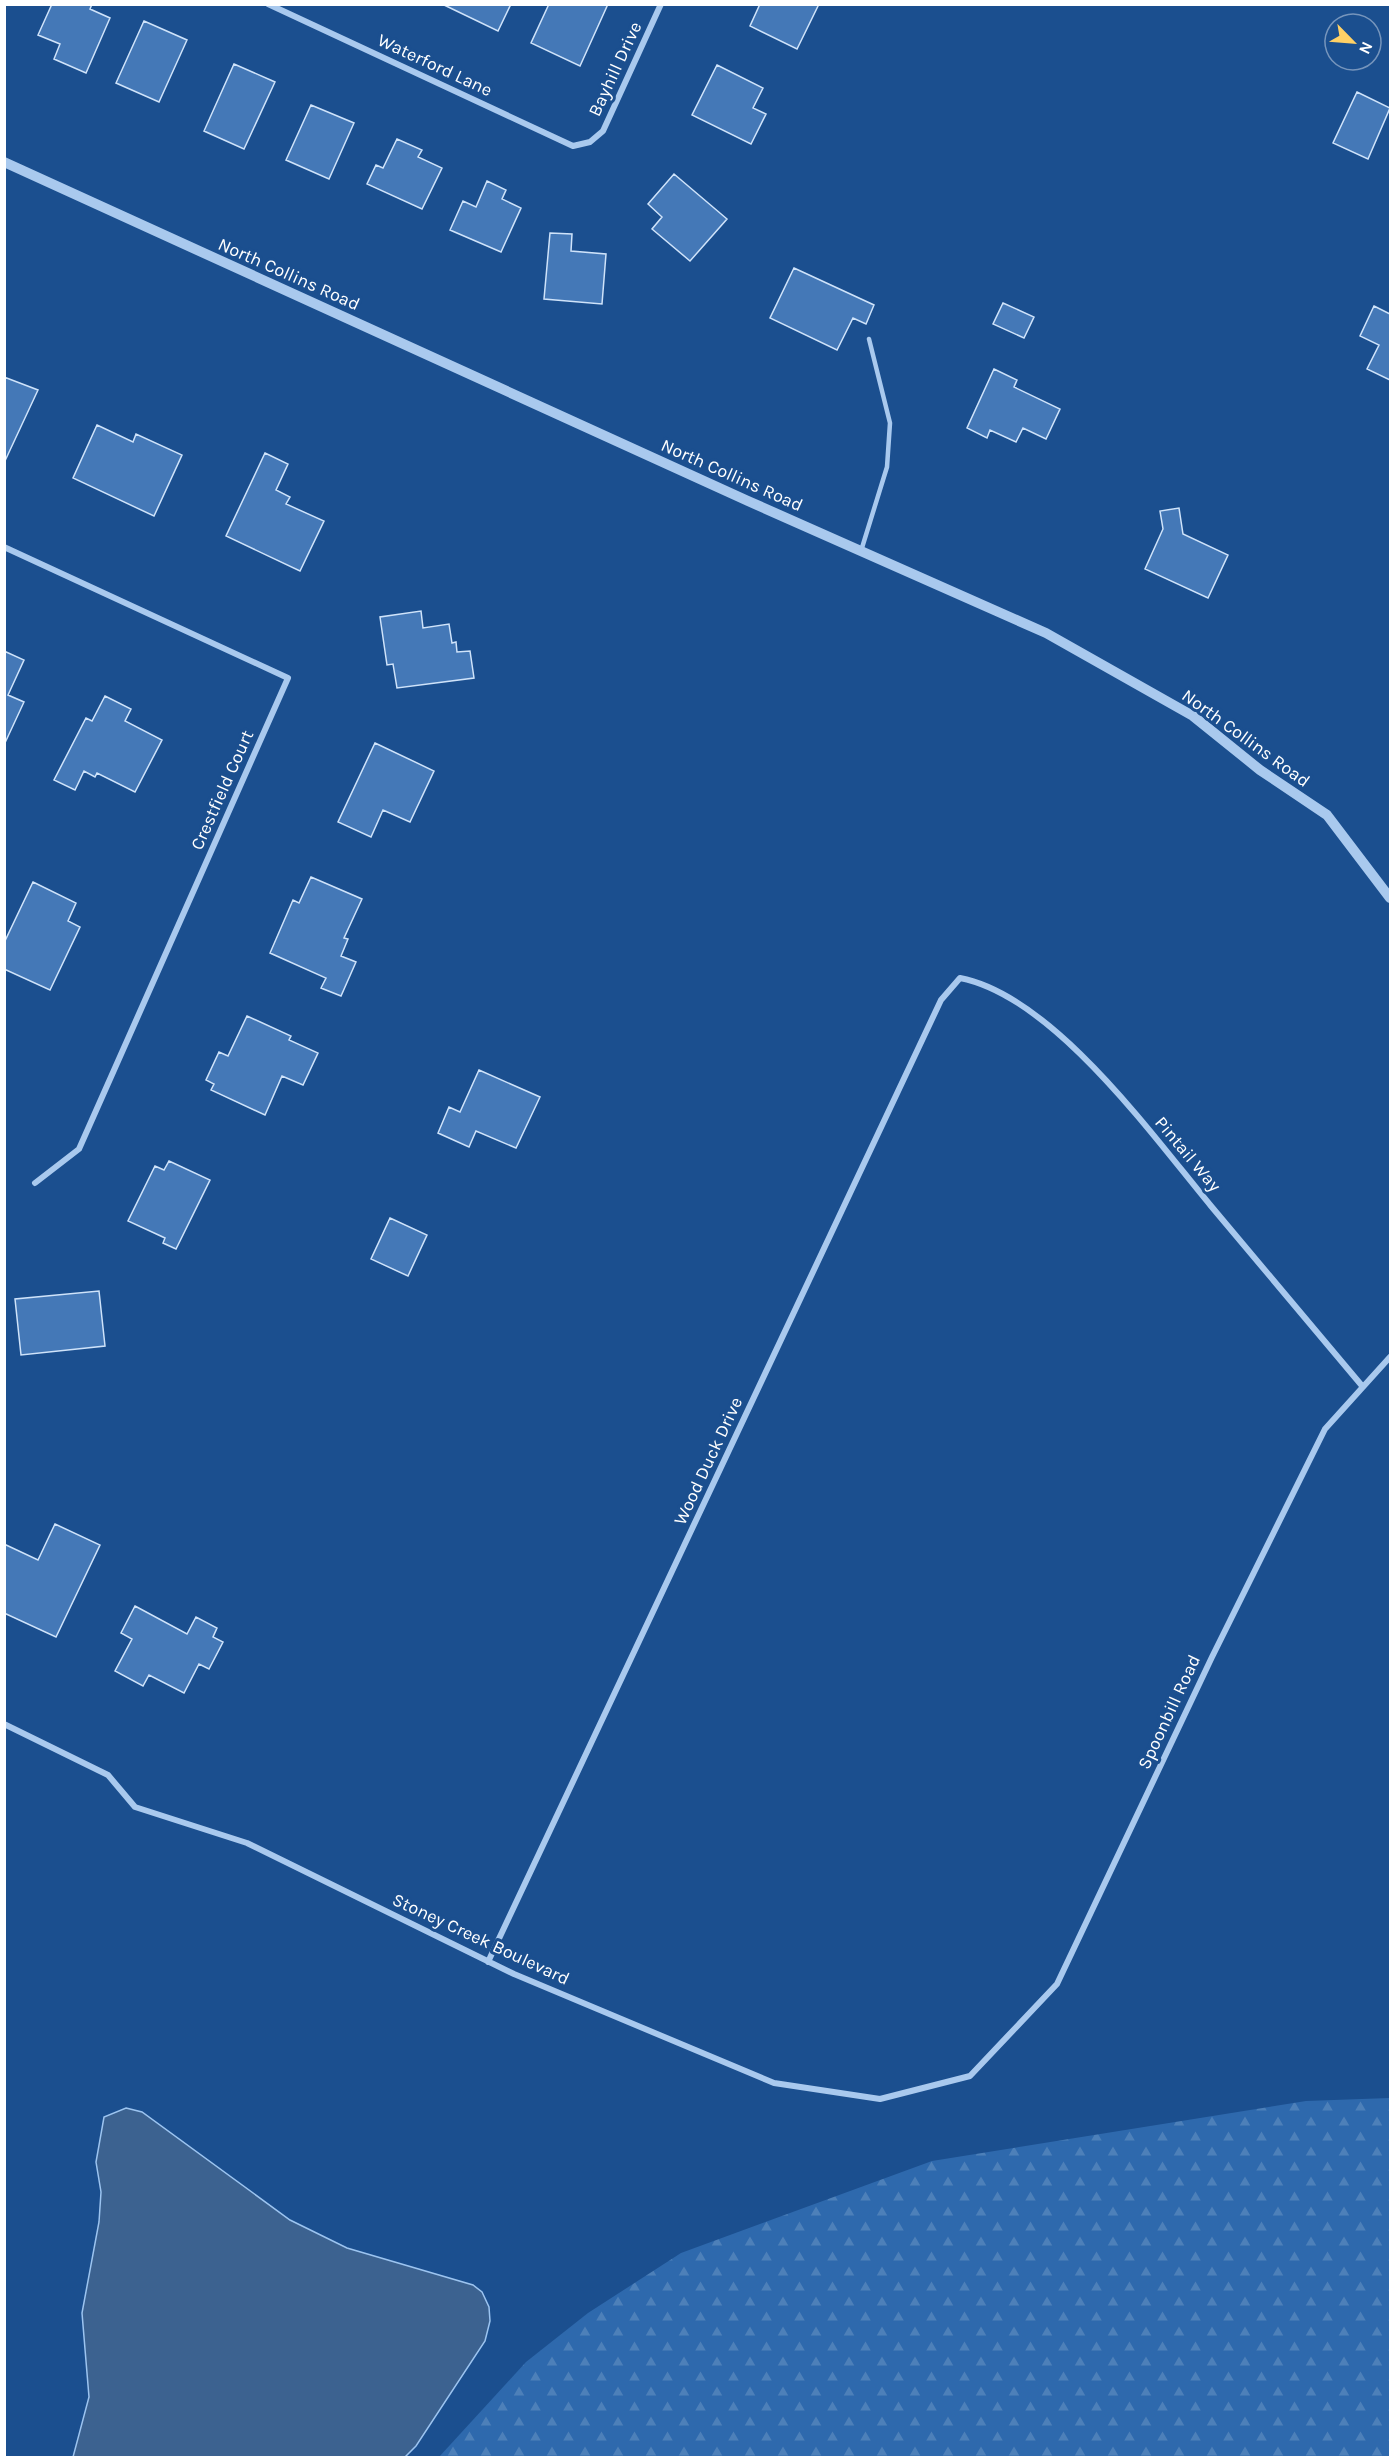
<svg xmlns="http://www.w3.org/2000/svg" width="1395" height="2462" viewBox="0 0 1395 2462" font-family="Karla,sans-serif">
  <defs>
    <pattern id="forest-firs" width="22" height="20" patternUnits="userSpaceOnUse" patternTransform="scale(1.5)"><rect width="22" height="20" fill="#2e69ad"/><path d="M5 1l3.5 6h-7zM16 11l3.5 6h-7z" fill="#4d80b9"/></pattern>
  </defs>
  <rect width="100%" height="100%" fill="#1b4f8f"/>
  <path fill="url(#forest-firs)" d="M1390,2098V2457H439L526,2362L588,2313L681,2253L932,2161L1306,2101Z"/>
  <path fill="#3c6290" stroke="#9cc4f0" stroke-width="1.5" d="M126,2108L142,2112L290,2220L347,2248L473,2285L482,2292L489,2307L490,2321L485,2341L416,2446L405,2457H73L89,2397L82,2313L99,2222L101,2192L96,2162L104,2117Z"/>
  <path fill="#4478b7" stroke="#cfe3fa" stroke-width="1.5" d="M52,4H92L90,9L110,18L86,73L54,59L60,44L38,35Z
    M442,4H511L498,31Z
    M549,4H608L580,66L531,43Z
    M760,4H819L797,49L750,26Z
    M144,21L187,40L159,102L116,83Z
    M234,64L275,82L244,149L204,131Z
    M717,65L763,88L753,108L766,114L751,144L692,115Z
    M1357,92L1390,108L1368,159L1333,143Z
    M311,105L354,123L329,179L286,160Z
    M397,139L422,150L418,157L442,168L422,209L367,184L376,165L383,168Z
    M674,174L727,219L690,261L652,229L662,217L648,204Z
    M487,181L506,190L502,199L521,208L501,252L450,230L463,201L476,207Z
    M550,233L572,234L571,251L606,254L602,304L544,299Z
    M794,268L874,305L866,324L853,318L837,350L770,318Z
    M1003,303L1034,317L1024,338L993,324Z
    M1374,306L1390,314V380L1367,369L1379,345L1360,336Z
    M994,369L1017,380L1014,387L1060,409L1046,439L1023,428L1016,442L990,430L987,438L967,428Z
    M4,377L38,390L4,463Z
    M97,425L133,442L136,434L182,455L154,516L73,478Z
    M265,453L288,464L276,490L290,497L286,504L324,521L300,571L226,536Z
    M1179,508L1183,534L1228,555L1208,598L1145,569L1163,529L1160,511Z
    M421,611L423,628L449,624L452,643L456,642L457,652L470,651L474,678L397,688L393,664L387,665L380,617Z
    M4,651L24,660L8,695L24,702L4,745Z
    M105,696L131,709L125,721L162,740L135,792L97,773L95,777L84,771L75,790L54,780L86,718L92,721Z
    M375,743L434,771L410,822L383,810L371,837L338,822Z
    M311,877L362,899L344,938L348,939L341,956L356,962L341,996L321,988L326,978L270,953L293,900L299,903Z
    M33,882L76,903L68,921L80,927L50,990L4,969V943Z
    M247,1016L291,1036L289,1040L318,1053L303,1085L282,1076L265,1115L211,1090L214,1084L206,1080L219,1052L228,1056Z
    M479,1070L540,1097L516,1148L476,1131L469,1147L438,1133L449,1107L460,1112Z
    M169,1161L210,1180L176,1249L163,1243L165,1238L128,1221L155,1166L164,1170Z
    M390,1218L427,1235L408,1276L371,1259Z
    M99,1291L105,1346L21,1355L15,1299Z
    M55,1524L100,1545L56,1637L4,1613V1544L38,1560Z
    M135,1606L187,1634L196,1617L217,1628L213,1637L223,1642L209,1669L199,1664L184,1693L149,1675L143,1686L115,1671L132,1639L121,1633Z"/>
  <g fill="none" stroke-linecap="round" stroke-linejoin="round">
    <path stroke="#a9c9ee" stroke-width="4.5" d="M861,551L887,467L890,423L869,339"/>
    <path stroke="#a9c9ee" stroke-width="6" d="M268,4L573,146L590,142L603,131L661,4
      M4,547L288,678L79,1149L35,1183
      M4,1724L108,1775L135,1807L247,1843L514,1974L774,2083L880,2099L970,2076L1057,1984L1212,1657L1325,1429L1390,1357
      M488,1962L941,1000L960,978C1053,996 1152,1135 1211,1206C1262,1266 1312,1327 1363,1387"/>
    <path stroke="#a9c9ee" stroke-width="10" d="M4,162L748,501L1046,633L1193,716L1260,770L1327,815L1390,898"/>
  </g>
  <g text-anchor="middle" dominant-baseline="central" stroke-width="6" stroke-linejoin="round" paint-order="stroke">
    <g font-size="18" fill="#fff" stroke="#1b4f8f">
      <text transform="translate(435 65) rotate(25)">Waterford Lane</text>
      <text transform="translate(615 69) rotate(-65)">Bayhill Drive</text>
      <text transform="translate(289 274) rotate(24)">North Collins Road</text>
      <text transform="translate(732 475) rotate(24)">North Collins Road</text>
      <text transform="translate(1246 738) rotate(36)">North Collins Road</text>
      <text transform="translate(222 790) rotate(-66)">Crestfield Court</text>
      <text transform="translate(1188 1154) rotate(50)">Pintail Way</text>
      <text transform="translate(708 1461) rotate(-65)">Wood Duck Drive</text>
      <text transform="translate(1169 1712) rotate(-65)">Spoonbill Road</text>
      <text transform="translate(481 1939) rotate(25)">Stoney Creek Boulevard</text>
    </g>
  </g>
  <rect width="1395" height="2462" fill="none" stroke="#ffffff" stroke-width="12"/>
  <g transform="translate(1353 42) rotate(115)"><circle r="28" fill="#1b4f8f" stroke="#7695bc" stroke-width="1.5"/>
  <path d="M0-4.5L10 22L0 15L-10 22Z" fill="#ffd166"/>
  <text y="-9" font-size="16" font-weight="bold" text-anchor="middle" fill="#ffffff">N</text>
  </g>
</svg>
